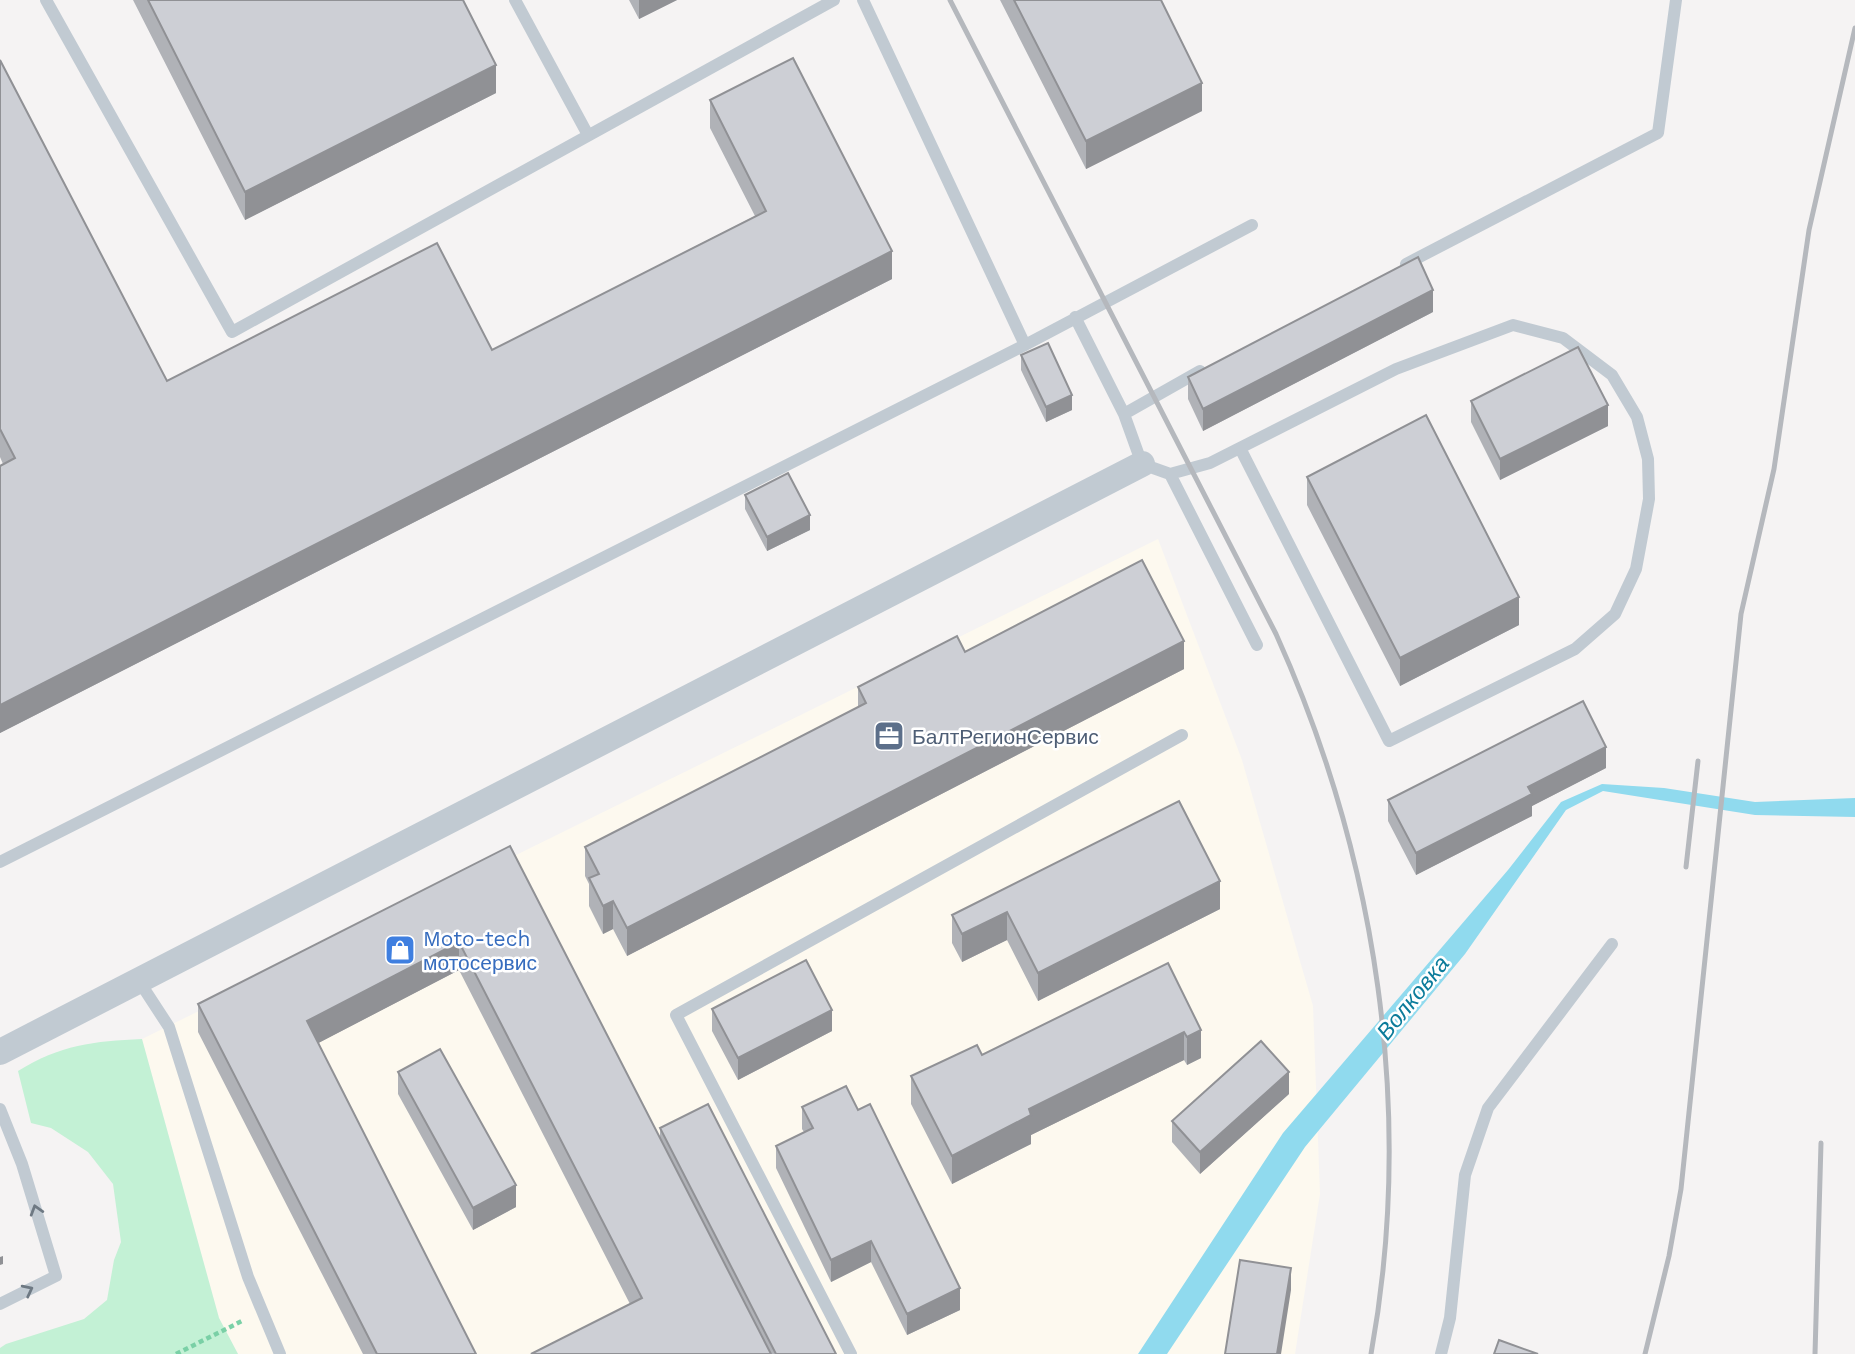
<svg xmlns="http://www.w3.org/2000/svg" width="1855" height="1354" viewBox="0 0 1855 1354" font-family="'Work Sans',sans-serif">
  <rect width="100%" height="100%" fill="#f5f3f3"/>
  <path fill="#fdf9ef" d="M1158,539L1242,760L1313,1006L1320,1194L1295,1354H238L219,1318L142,1039Z"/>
  <path fill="#c3f1d5" d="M142,1039L219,1318L238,1354H0V1348L6,1344L84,1319L107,1300L114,1260L121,1242L113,1184L88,1152L51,1128L31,1123L18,1071C60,1045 94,1041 142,1039Z"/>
  <path fill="#90daee" d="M1602,784L1664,788L1755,802L1855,798V817L1755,815L1603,791L1566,810L1465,954L1305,1147L1167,1354H1138L1283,1133L1508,870L1561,802Z"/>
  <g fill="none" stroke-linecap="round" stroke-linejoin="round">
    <path stroke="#7ad0a6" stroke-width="4.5" stroke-dasharray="5 3.5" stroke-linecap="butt" d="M176,1354L244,1320"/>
    <path stroke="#c1cad2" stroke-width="12" d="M46,0L232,332L834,0
      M515,0L588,135
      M863,0L1025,345
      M1406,264L1658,133L1676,0
      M1075,317L1124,414
      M1200,371L1124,414L1142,464L1170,474L1210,463L1396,369L1513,325L1563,338L1612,375L1637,417L1648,459L1649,499L1636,569L1615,614L1575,649L1389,741L1240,448
      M1170,474L1257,645
      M0,862L1025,345L1252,225
      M139,981L169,1027L248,1277L280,1354
      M0,1109L22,1164L56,1276L0,1304
      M851,1354L676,1015L1182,735
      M1441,1354L1450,1318L1465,1175L1488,1108L1612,944"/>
    <path stroke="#c1cad2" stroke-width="26" d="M0,1052L1142,464"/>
    <path stroke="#b5b8bd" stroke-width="5" d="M950,0L1276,634C1377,858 1415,1112 1371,1354
      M1686,867L1698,761
      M1645,1354L1669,1256L1681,1189L1741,614L1774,469L1809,230L1855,28
      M1815,1354L1821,1143"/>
  </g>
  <path fill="#b0b2b7" d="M133,0H463L496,93L245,220Z
    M629,0H677L639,19Z
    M1000,0H1161L1202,111L1086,169Z
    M0,60L167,381L492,350L755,216L710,128V100L892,279L0,733V466L3,464L0,457Z
    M1433,312L1203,431L1188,399V377Z
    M1021,355L1072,410L1046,422L1021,370Z
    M1471,401L1608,426L1500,480L1471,422Z
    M1307,477L1519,625L1400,686L1307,505Z
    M745,495L810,530L767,551L745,509Z
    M965,652L1184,669L627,956L613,929L603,934L589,906V884L585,876V847L858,707V687Z
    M1606,768L1532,806V816L1416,875L1388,821V800Z
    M1179,801L1220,909L1038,1001L1007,940L962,962L952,943V915Z
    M510,846L660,1138V1128L836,1354H531L630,1304L459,970L318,1043L476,1354H363L198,1032V1004Z
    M1168,963L1201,1058L1187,1065L1184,1060L1031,1135V1144L952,1184L911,1104V1076L982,1055Z
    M712,1009L832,1031L738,1080L712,1031Z
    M398,1072L516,1207L473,1230L398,1094Z
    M1289,1094L1200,1174L1172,1142V1121Z
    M802,1107L858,1110L960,1310L907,1335L871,1262L831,1282L776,1168V1146L804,1132L802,1129Z"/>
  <path fill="#909195" d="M639,0H677L639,19Z
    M496,65V93L245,220V192Z
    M1202,83V111L1086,169V141Z
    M892,251V279L0,733V705Z
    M1433,290V312L1203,431V409Z
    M1072,395V410L1046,422V407Z
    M1608,405V426L1500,480V459Z
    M810,515V530L767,551V537Z
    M1519,597V625L1400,686V658Z
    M1184,641V669L627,956V928Z
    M1606,747V768L1532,806V816L1416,875V853L1528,787Z
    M1220,881V909L1038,1001V973Z
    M613,901V929L603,934V906Z
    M1007,912V940L962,962V934Z
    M459,942V970L307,1049V1021Z
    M832,1010V1031L738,1080V1058Z
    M1201,1030V1058L1187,1065V1037Z
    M1184,1032V1060L1031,1135V1144L952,1184V1156L1029,1109Z
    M1289,1072V1094L1200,1174V1152Z
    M516,1185V1207L473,1230V1208Z
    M871,1241V1262L831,1282V1260Z
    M3,1256V1264L0,1265V1257Z
    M1291,1268V1290L1281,1354H1277Z
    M960,1288V1310L907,1335V1314Z"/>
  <path fill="#cdcfd5" stroke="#909195" stroke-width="2" d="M148,0H463L496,65L245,192Z
    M1014,0H1161L1202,83L1086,141Z
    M793,58L892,251L0,705V466L15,458L0,429V60L167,381L437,243L492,350L766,211L710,100Z
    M1418,257L1433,290L1203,409L1188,377Z
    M1048,343L1072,395L1046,407L1021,355Z
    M1578,347L1608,405L1500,459L1471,401Z
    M1426,415L1519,597L1400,658L1307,477Z
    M788,473L810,515L767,537L745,495Z
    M1142,560L1184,641L627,928L613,901L603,906L589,878L599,874L585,847L866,703L858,687L957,636L965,652Z
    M1583,701L1606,747L1528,787L1532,794L1416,853L1388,800Z
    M1179,801L1220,881L1038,973L1007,912L962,934L952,915Z
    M510,846L771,1354H531L642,1298L459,942L307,1021L476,1354H377L198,1004Z
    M806,960L832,1010L738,1058L712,1009Z
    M1168,963L1201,1030L1187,1037L1184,1032L1029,1109L1031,1115L952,1156L911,1076L977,1045L982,1055Z
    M1261,1041L1289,1072L1200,1152L1172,1121Z
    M440,1049L516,1185L473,1208L398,1072Z
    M846,1086L858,1110L870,1104L960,1288L907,1314L871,1241L831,1260L776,1146L813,1128L802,1107Z
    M708,1104L836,1354H776L660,1128Z
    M1240,1260L1291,1268L1277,1354H1225Z
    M1499,1340L1538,1354H1494Z"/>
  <defs><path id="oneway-chevron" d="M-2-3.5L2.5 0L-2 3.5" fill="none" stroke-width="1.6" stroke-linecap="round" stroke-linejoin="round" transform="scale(1.75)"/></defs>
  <g stroke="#6e7983">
    <use href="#oneway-chevron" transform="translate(36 1210) rotate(-107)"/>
    <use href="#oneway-chevron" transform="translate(28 1290) rotate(-27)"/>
  </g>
  <defs>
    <g id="office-square" transform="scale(1.575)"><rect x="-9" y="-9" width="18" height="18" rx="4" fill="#5c6f8a" stroke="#fff"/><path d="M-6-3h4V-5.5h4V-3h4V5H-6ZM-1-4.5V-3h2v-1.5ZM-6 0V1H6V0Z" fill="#fff"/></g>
    <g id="shop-square" transform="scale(1.575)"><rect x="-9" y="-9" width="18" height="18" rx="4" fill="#3f7fe0" stroke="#fff"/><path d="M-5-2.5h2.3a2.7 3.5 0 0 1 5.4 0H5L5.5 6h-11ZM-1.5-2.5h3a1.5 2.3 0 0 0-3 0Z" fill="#fff"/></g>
  </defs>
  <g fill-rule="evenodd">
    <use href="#office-square" x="889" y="736"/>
    <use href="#shop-square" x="400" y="950"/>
  </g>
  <g text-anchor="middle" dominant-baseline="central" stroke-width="5" stroke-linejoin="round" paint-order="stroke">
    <g font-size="21" fill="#4e5e75" stroke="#fff" text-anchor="start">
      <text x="912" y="736">БалтРегионСервис</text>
    </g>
    <g font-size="21" fill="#366cbe" stroke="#fff" text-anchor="start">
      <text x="423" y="938">Moto-tech<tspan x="423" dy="24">мотосервис</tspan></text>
    </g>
    <g font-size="23" font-style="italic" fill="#0c7c9b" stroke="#fff">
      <text transform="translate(1413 998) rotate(-51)">Волковка</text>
    </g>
  </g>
</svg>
